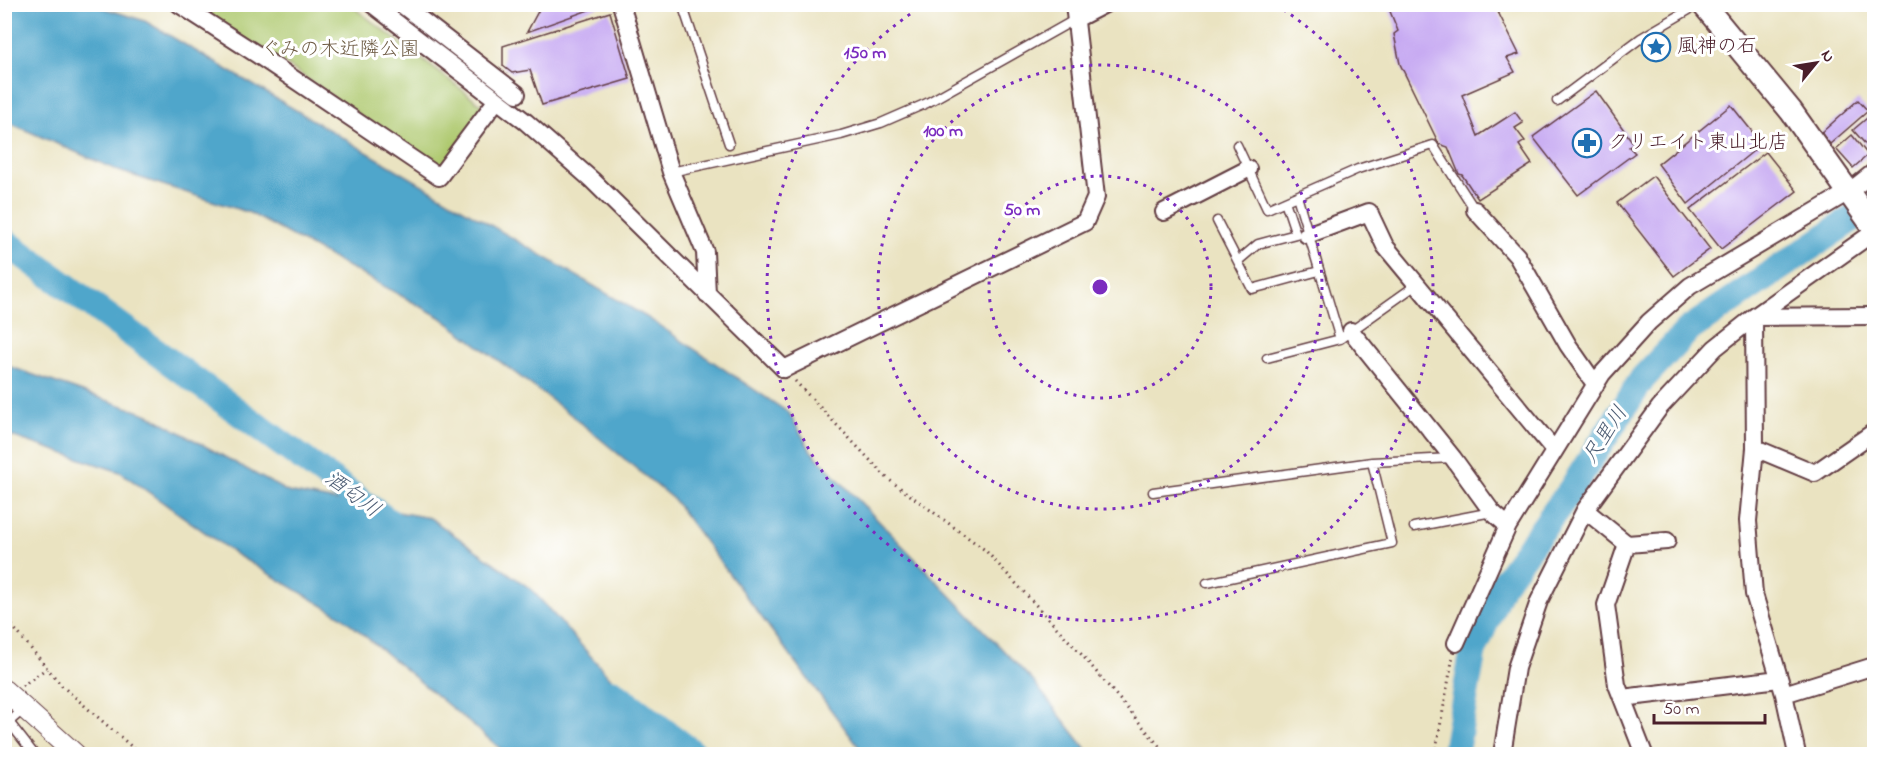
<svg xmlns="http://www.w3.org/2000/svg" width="1879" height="759" viewBox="0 0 1879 759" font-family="'Indie Flower','Klee One',sans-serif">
  <rect width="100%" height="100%" fill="#fff"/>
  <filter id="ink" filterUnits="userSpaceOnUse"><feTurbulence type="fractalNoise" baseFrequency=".0167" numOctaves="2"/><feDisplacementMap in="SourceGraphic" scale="12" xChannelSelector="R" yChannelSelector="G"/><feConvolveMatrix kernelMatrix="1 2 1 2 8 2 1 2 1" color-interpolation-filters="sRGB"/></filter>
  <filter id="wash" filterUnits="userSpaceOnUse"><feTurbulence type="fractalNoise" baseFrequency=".008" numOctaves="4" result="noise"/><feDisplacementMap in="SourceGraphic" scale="24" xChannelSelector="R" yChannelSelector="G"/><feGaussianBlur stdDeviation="1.35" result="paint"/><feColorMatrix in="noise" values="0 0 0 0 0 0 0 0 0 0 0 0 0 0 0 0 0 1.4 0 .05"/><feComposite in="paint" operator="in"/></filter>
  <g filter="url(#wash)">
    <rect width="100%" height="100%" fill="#eae3c1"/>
    <path fill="#afc96f" stroke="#7c744d" stroke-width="1.5" d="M193,5H350L486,108L444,164L434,167L290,67L238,36Z"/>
    <path fill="#4fa6cb" stroke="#4c627b" stroke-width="1.5" d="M5,4L94,5L145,21L648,318L789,413L811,451L1033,681L1090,754H864L673,499L570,414L440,317L250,213L119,171L5,121Z
      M5,365L149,415L288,492L430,518L531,589L678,754H507L341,616L237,555L120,472L5,434Z"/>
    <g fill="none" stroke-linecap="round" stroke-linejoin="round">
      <path stroke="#4fa6cb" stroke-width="27" d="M4,241L396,527
        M613,692L694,754
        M1455,754L1473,652L1501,586L1570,491L1643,378L1688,330L1874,204"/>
    </g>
    <g id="blocks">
      <path fill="#c6a9f2" d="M542,4H603V5L527,32Z
        M1387,4H1494L1519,54L1507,58L1515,72L1462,95L1478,136L1515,112L1523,123L1515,128L1525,141L1519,145L1532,164L1478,199L1462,175L1459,174L1448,147L1439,144L1400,64L1394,34L1398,31Z
        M610,12L630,79L542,105L530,70L512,73L503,66V46Z
        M1596,91L1634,144L1629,147L1635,153L1578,195L1533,137Z
        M1858,100L1868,111L1830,144L1821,133Z
        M1731,105L1762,144L1688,204L1658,164Z
        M1873,113L1874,114V154L1853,130Z
        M1852,135L1868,155L1853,168L1836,149Z
        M1766,152L1797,191L1721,249L1690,210Z
        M1653,176L1710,249L1674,276L1617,203Z"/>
    </g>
  </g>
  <g filter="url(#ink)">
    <use href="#blocks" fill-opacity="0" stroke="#623c42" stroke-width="1.5"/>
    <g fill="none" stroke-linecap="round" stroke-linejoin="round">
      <g stroke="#623c42" stroke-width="11">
        <path id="service" d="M682,4L729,144
          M1557,101L1641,38L1699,4
          M1237,145L1267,209L1358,169L1433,145L1475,210
          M671,172L841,135L881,123L927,103L1076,19
          M1297,196L1340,339
          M1217,221L1252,289L1319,271
          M1238,261L1258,244L1296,234L1285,201
          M1267,358L1340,339L1416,285
          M1153,492L1372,462L1452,458
          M1414,527L1492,512
          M1207,583L1392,543L1372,462
          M24,709L9,722L34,754"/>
      </g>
      <g stroke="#623c42" stroke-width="20">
        <path id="minor" d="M179,4L258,55L439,177L496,101
          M372,4L526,122L592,180L784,369L1085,222L1096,197L1074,4
          M401,4L517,94
          M621,4L671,172L705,252L707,294
          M1076,19L1105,4
          M1475,210L1517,256L1568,345L1595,384
          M1164,212L1248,169
          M1307,235L1369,212L1385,246L1554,450
          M1351,331L1453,458L1492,512L1508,526
          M1755,448L1815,473L1874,432
          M1585,510L1627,544L1667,541
          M1627,544L1606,605L1617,685L1644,754
          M1456,643L1508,526L1602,374L1649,322L1690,286L1850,191L1874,172
          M1784,694L1874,666
          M1622,698L1779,679
          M1502,754L1516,668L1539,601L1585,510L1660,407L1715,348L1754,317L1874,316
          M1797,754L1784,694L1754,594L1748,521L1755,448L1754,317L1874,232"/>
      </g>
      <g stroke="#623c42" stroke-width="22">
        <path id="tertiary" d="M4,690L75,754"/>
      </g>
      <g stroke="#623c42" stroke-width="26">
        <path id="secondary" d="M1703,4L1791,111L1874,228"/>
      </g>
      <path stroke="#623c42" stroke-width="3" stroke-dasharray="1.5 4.5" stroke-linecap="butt" d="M795,381L888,479L985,550L1082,655L1166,754
        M4,616L62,686L140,754
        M22,686L47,668
        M1435,754L1453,656"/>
      <use href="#service" stroke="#fff" stroke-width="8"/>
      <use href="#minor" stroke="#fff" stroke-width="16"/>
      <use href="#tertiary" stroke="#fff" stroke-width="20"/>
      <use href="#secondary" stroke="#fff" stroke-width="22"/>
    </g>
  </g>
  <g fill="none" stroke="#7b2cbf" stroke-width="3" stroke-dasharray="3 6">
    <circle cx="1100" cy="287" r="111"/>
    <circle cx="1100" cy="287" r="222"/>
    <path d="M1276 5A333 333 0 1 1 924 5"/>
  </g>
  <defs>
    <g id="sight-ring" transform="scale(1.5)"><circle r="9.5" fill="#fff" stroke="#1f6fb2" stroke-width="1.5"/><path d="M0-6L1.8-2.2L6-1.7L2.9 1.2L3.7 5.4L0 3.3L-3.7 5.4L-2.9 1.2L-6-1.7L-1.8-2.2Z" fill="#1f6fb2"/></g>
    <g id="pharmacy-ring" transform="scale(1.5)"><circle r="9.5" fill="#fff" stroke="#1f6fb2" stroke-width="1.5"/><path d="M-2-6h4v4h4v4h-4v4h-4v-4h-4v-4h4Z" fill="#1f6fb2"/></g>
  </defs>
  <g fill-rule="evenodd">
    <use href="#sight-ring" x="1656" y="47"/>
    <use href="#pharmacy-ring" x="1587" y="143"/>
  </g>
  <g text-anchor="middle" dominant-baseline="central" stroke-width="6" stroke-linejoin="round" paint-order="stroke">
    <g font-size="20" fill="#4a1f2b" stroke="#fff" text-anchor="start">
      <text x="1677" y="47">風神の石</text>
      <text x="1608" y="143">クリエイト東山北店</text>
    </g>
    <g font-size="20" fill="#6d5a43" stroke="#fff">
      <text x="340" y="50">ぐみの木近隣公園</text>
    </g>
    <g font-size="21" font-style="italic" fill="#4c5c73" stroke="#fff">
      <text transform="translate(1606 435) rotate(-57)">尺里川</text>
      <text transform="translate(352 495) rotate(36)">酒匂川</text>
    </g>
  </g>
  <circle cx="1100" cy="287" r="9" fill="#7b2cbf" stroke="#fff" stroke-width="3"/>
  <g font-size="18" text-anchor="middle" font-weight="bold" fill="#7b2cbf" stroke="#fff" stroke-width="6" stroke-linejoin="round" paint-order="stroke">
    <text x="865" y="58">150 m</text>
    <text x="943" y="136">100 m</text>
    <text x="1022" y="215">50 m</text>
  </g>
  <rect width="1879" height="759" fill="none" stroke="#fff" stroke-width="24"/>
  <g transform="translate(1816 63) rotate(60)" stroke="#ffffff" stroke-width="4.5" paint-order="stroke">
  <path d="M0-4.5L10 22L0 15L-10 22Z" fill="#4a1f2b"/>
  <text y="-9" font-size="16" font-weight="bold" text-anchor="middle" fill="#4a1f2b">N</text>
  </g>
  <path d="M1654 714v9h111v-9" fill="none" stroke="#4a1f2b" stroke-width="3"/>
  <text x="1663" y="714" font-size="18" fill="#4a1f2b" stroke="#ffffff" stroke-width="4.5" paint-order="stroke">50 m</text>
</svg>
